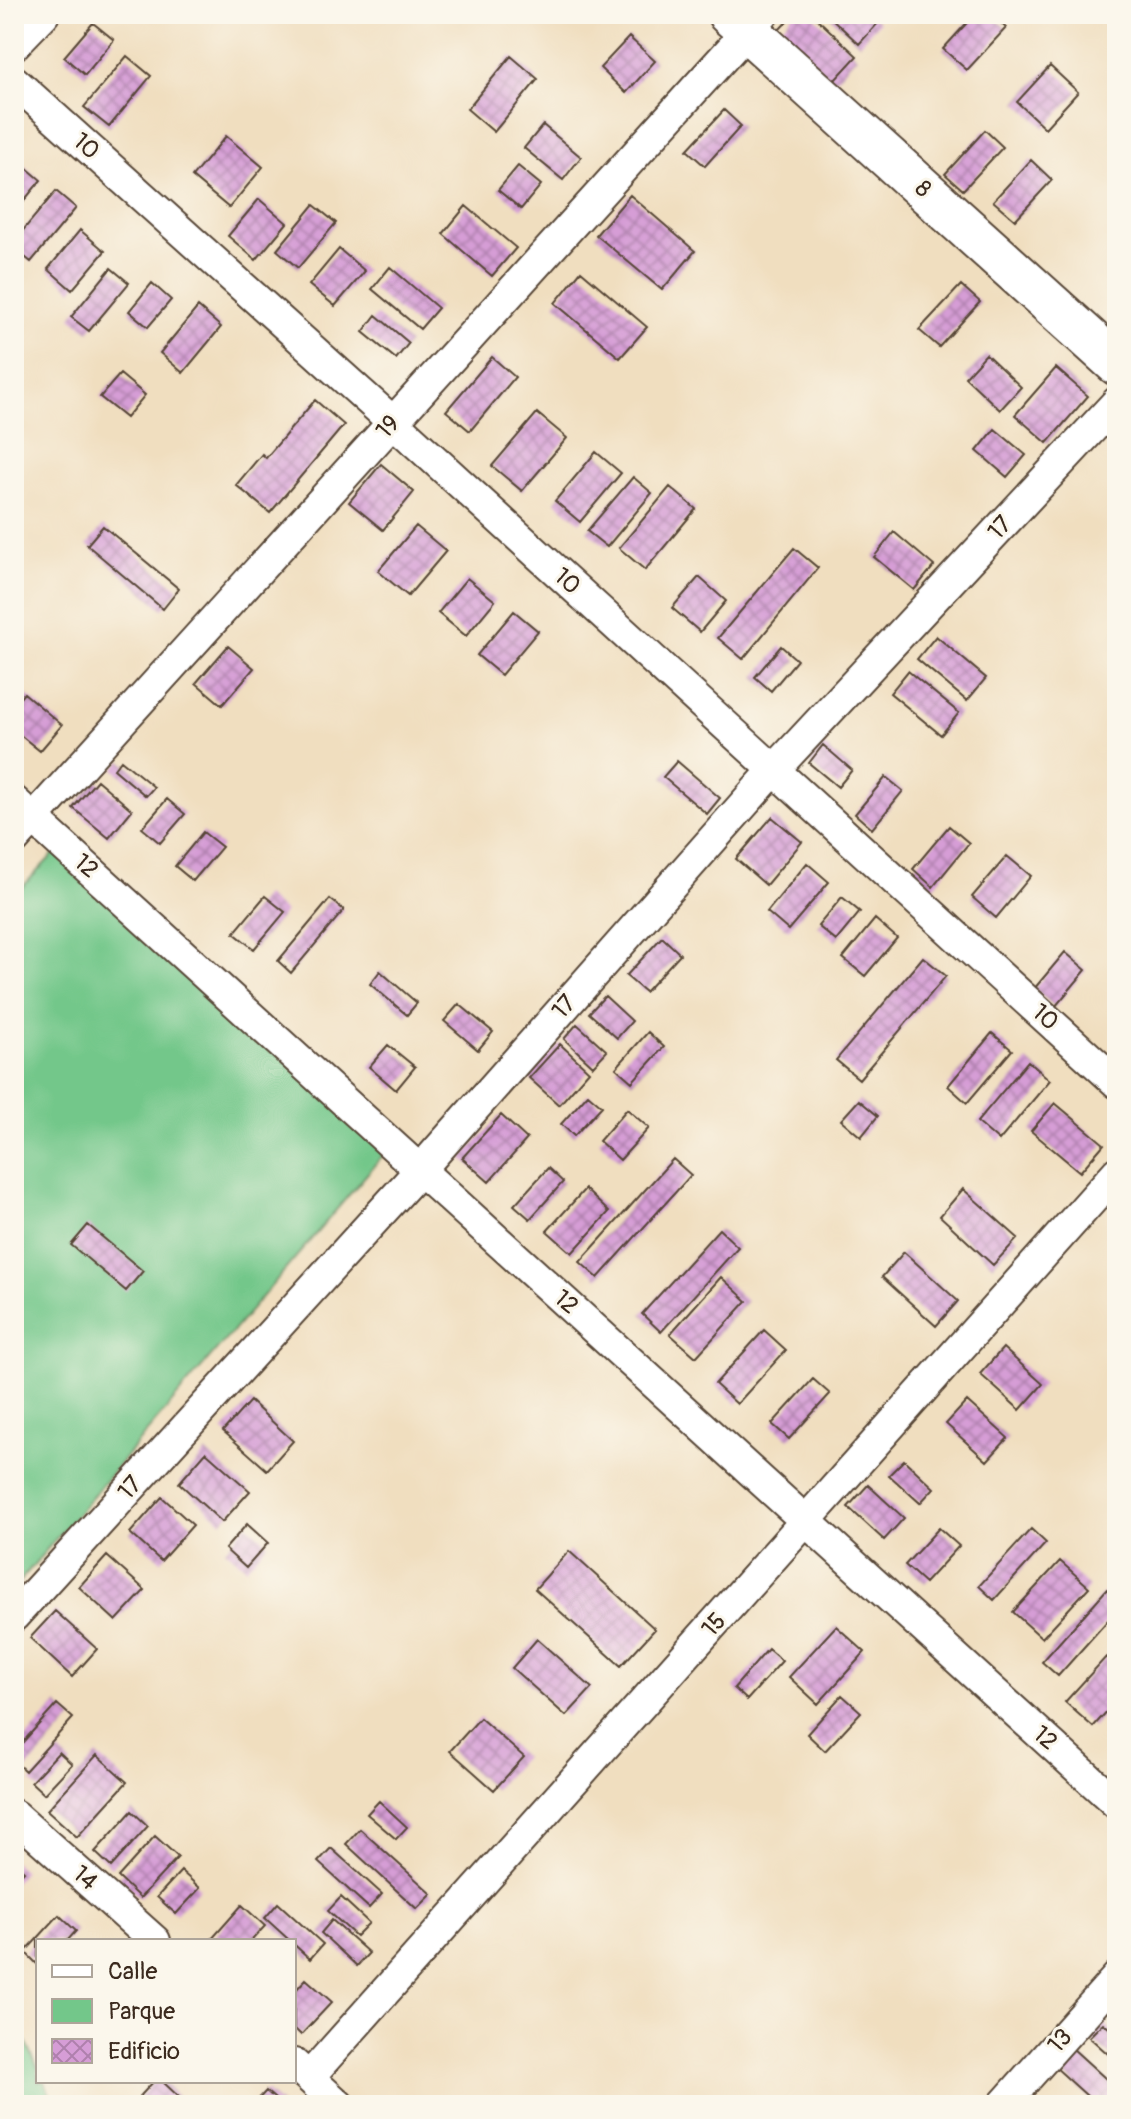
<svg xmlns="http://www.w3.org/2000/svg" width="1131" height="2119" viewBox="0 0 1131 2119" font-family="Pangolin,sans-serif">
  <defs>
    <pattern id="building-cross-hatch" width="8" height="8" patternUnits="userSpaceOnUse" patternTransform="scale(2)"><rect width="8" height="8" fill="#d69dd6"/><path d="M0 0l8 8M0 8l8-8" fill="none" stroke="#af80ad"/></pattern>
  </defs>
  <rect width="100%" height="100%" fill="#fbf7ec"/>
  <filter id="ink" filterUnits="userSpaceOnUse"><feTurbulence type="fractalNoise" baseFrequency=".0125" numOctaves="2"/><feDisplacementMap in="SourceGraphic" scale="16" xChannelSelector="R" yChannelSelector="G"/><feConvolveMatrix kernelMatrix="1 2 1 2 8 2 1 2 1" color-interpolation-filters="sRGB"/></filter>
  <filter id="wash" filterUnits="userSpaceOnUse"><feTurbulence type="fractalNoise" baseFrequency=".006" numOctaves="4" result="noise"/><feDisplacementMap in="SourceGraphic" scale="32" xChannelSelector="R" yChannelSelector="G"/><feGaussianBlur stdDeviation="1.8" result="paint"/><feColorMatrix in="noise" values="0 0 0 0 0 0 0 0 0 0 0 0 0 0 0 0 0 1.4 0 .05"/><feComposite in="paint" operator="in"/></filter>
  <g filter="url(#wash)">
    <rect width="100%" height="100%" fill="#f0debf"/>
    <path fill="#73c78a" stroke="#577854" stroke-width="2" d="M64,843L395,1141L14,1588V896Z
      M14,2015L38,2068V2081H44L55,2105H14Z"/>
    <g id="blocks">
      <path fill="url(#building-cross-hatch)" d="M794,14H812L857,56L834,81L778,31Z
        M827,14H870L879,22L859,44Z
        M975,14H991L1006,28L967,70L943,49Z
        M93,23L114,40L85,75L64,57Z
        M629,37L655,61L626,93L600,68Z
        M127,56L151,76L109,127L84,107Z
        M511,56L538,79L494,132L467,109Z
        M1050,66L1078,92L1045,128L1017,102Z
        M724,110L741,126L705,166L687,150Z
        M543,125L581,157L563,180L524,148Z
        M985,130L1003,147L963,190L945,174Z
        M226,136L263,167L229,208L192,177Z
        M1031,160L1052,180L1015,220L993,201Z
        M21,163L41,180L17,209L14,171Z
        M518,166L541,185L521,209L498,190Z
        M56,191L76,208L31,262L14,248V241Z
        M630,195L695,251L662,290L596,235Z
        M259,199L287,223L256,260L228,236Z
        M314,205L336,223L298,268L277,250Z
        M466,206L516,248L492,276L443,234Z
        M80,230L105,251L72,290L48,269Z
        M339,249L365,271L335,306L309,285Z
        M390,267L438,308L420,329L372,289Z
        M111,268L129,283L89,331L71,317Z
        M581,271L647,327L620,358L555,303Z
        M152,283L171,300L148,327L129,311Z
        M961,285L980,302L939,347L919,330Z
        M198,307L221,327L183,373L160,353Z
        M376,315L409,343L396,359L363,332Z
        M986,354L1021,387L1000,410L965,377Z
        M492,357L515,377L470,431L446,411Z
        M1056,368L1088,396L1047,443L1015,415Z
        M120,374L145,395L126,418L100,397Z
        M315,400L344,425L270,513L236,485L262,454L266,458Z
        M537,413L567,438L522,491L492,466Z
        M995,429L1026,455L1007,477L977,451Z
        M596,452L621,473L580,522L555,501Z
        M381,464L414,492L383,530L349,502Z
        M633,477L652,493L607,547L587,531Z
        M670,487L696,509L645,570L619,548Z
        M103,526L179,589L163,609L87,545Z
        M416,526L446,551L408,596L378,571Z
        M894,532L934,566L914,590L874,557Z
        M794,548L818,568L743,659L718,638Z
        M699,577L726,601L700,632L672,608Z
        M467,578L495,601L466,636L438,613Z
        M514,611L538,631L501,675L477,655Z
        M936,636L986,678L967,701L917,659Z
        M228,646L254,668L222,705L196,683Z
        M781,646L797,660L771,691L755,677Z
        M908,671L959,713L941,735L890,693Z
        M24,693L62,725L40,751L14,730V705Z
        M823,745L852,770L838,787L809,763Z
        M121,760L154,787L146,796L114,769Z
        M677,761L720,798L707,814L663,777Z
        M886,777L903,791L872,829L855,814Z
        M97,780L132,810L109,838L73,808Z
        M167,799L185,814L160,843L142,828Z
        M772,817L802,842L766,885L736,859Z
        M949,826L969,843L933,887L913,869Z
        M203,832L222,847L193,881L175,866Z
        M1007,856L1031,876L996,918L972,897Z
        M807,863L829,882L788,930L767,912Z
        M265,896L285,912L254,949L234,933Z
        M842,897L860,912L836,941L818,926Z
        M330,899L344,910L291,973L278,961Z
        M875,919L897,938L865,976L843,958Z
        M662,937L680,954L645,992L626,976Z
        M1065,952L1086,970L1055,1007L1034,989Z
        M923,957L946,976L859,1079L836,1060Z
        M380,971L417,1003L407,1015L370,984Z
        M605,996L632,1021L617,1038L589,1013Z
        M459,1004L493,1032L478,1050L444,1021Z
        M577,1024L607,1051L593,1066L564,1039Z
        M648,1032L664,1047L632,1082L616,1068Z
        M992,1033L1012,1050L967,1103L948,1086Z
        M560,1044L589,1071L559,1105L529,1078Z
        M388,1045L415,1067L396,1090L369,1067Z
        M1028,1061L1050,1080L999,1141L977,1122Z
        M588,1094L602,1106L574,1136L561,1124Z
        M859,1100L878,1116L861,1137L841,1120Z
        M1055,1103L1104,1144L1080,1172L1031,1131Z
        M627,1109L649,1128L620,1160L599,1141Z
        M501,1115L527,1139L489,1182L462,1158Z
        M673,1159L691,1175L598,1278L580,1262Z
        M548,1168L563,1182L530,1219L514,1205Z
        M585,1189L609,1212L572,1253L547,1231Z
        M963,1189L1018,1238L993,1265L940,1216Z
        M88,1225L143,1271L126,1291L71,1245Z
        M719,1229L738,1247L661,1332L642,1314Z
        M904,1252L958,1301L936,1326L882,1277Z
        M721,1277L747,1301L696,1357L670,1334Z
        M764,1330L786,1350L737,1404L715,1384Z
        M1003,1348L1043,1384L1020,1410L980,1374Z
        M813,1379L830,1394L789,1439L772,1424Z
        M250,1401L293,1441L267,1470L223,1431Z
        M967,1401L1008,1438L987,1461L946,1424Z
        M206,1452L250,1491L222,1522L179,1483Z
        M904,1460L934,1488L920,1503L889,1475Z
        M868,1485L904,1518L884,1540L848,1507Z
        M162,1497L193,1525L161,1561L130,1533Z
        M247,1524L268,1543L246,1568L225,1549Z
        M939,1528L959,1546L925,1583L905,1565Z
        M1031,1529L1046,1543L994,1600L979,1586Z
        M569,1551L655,1629L621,1666L535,1589Z
        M107,1556L145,1590L116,1621L79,1587Z
        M1060,1561L1089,1587L1042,1638L1013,1612Z
        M1107,1589L1117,1598V1610L1058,1676L1042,1662Z
        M55,1611L97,1649L72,1677L30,1638Z
        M836,1626L865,1652L818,1704L789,1677Z
        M537,1639L592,1688L566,1716L512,1668Z
        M768,1649L782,1661L747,1700L734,1688Z
        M1106,1657L1117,1666V1700L1093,1727L1065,1702Z
        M842,1695L861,1712L825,1751L807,1734Z
        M57,1704L73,1718L25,1771L14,1761V1752Z
        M480,1718L524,1757L494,1790L450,1751Z
        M59,1752L72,1764L44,1794L31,1782Z
        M97,1755L127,1782L77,1837L47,1810Z
        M379,1801L407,1827L396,1839L367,1814Z
        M132,1811L148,1826L111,1867L95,1852Z
        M360,1829L432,1894L417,1909L346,1844Z
        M155,1836L178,1857L140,1898L118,1877Z
        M331,1848L382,1894L369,1908L318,1862Z
        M14,1862L24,1871L14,1883Z
        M181,1871L200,1888L176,1914L157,1897Z
        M341,1897L369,1923L356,1936L328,1911Z
        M278,1903L323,1944L310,1959L265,1918Z
        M242,1905L265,1926L251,1941H210Z
        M59,1915L76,1931L67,1941H38V1965L25,1952Z
        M332,1920L369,1953L357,1966L321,1933Z
        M306,1979L332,2002L301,2035L294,2028V1992Z
        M1103,2023L1117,2035V2062L1089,2037Z
        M1072,2048L1117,2089V2105H1097L1055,2067Z
        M154,2081H162L179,2097L172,2105H132Z
        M266,2091L282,2105H253Z"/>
    </g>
  </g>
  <g filter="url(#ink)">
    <use href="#blocks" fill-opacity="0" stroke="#564536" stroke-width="2"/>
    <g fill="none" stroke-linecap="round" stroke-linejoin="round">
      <g stroke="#564536" stroke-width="34">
        <path id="street" d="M14,45L44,14
          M14,81L393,422L1117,1083
          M14,801L1117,1804
          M14,840L763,14
          M14,1616L420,1170L774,770L1117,402
          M14,1815L155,1941
          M294,2064L339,2105
          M309,2077L1117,1172
          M1003,2105L1117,1977"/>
      </g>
      <g stroke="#564536" stroke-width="46">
        <path id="secondary" d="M729,14L1117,364"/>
      </g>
      <use href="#street" stroke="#fff" stroke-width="30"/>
      <use href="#secondary" stroke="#fff" stroke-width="42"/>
    </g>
  </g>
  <g text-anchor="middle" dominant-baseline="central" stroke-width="6" stroke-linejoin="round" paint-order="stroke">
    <g font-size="24" fill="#3b2a1e" stroke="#fbf7ec">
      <text transform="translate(86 146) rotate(42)">10</text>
      <text transform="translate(923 189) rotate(42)">8</text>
      <text transform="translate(388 427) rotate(-48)">19</text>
      <text transform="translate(1000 528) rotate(-47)">17</text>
      <text transform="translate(567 581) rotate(42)">10</text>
      <text transform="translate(86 866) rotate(42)">12</text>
      <text transform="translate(564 1007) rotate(-48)">17</text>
      <text transform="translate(1045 1017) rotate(42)">10</text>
      <text transform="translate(566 1302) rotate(42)">12</text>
      <text transform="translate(130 1488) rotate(-48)">17</text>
      <text transform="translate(714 1625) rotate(-48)">15</text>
      <text transform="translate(1045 1738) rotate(42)">12</text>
      <text transform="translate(85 1878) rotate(42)">14</text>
      <text transform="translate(1060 2041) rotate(-48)">13</text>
    </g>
  </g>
  <rect width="1131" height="2119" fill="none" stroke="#fbf7ec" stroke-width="48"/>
  <rect x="36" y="1939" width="260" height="144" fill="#fbf7ec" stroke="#aea59a" stroke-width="2"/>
  <rect x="52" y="1965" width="40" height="12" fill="#ffffff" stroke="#aea59a" stroke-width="2"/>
  <text x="108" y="1979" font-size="24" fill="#3b2a1e">Calle</text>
  <rect x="52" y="1999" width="40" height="24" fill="#73c78a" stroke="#aea59a" stroke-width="2"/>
  <text x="108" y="2019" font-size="24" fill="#3b2a1e">Parque</text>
  <rect x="52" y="2039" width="40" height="24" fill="url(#building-cross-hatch)" stroke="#aea59a" stroke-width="2"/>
  <text x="108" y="2059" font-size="24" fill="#3b2a1e">Edificio</text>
</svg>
